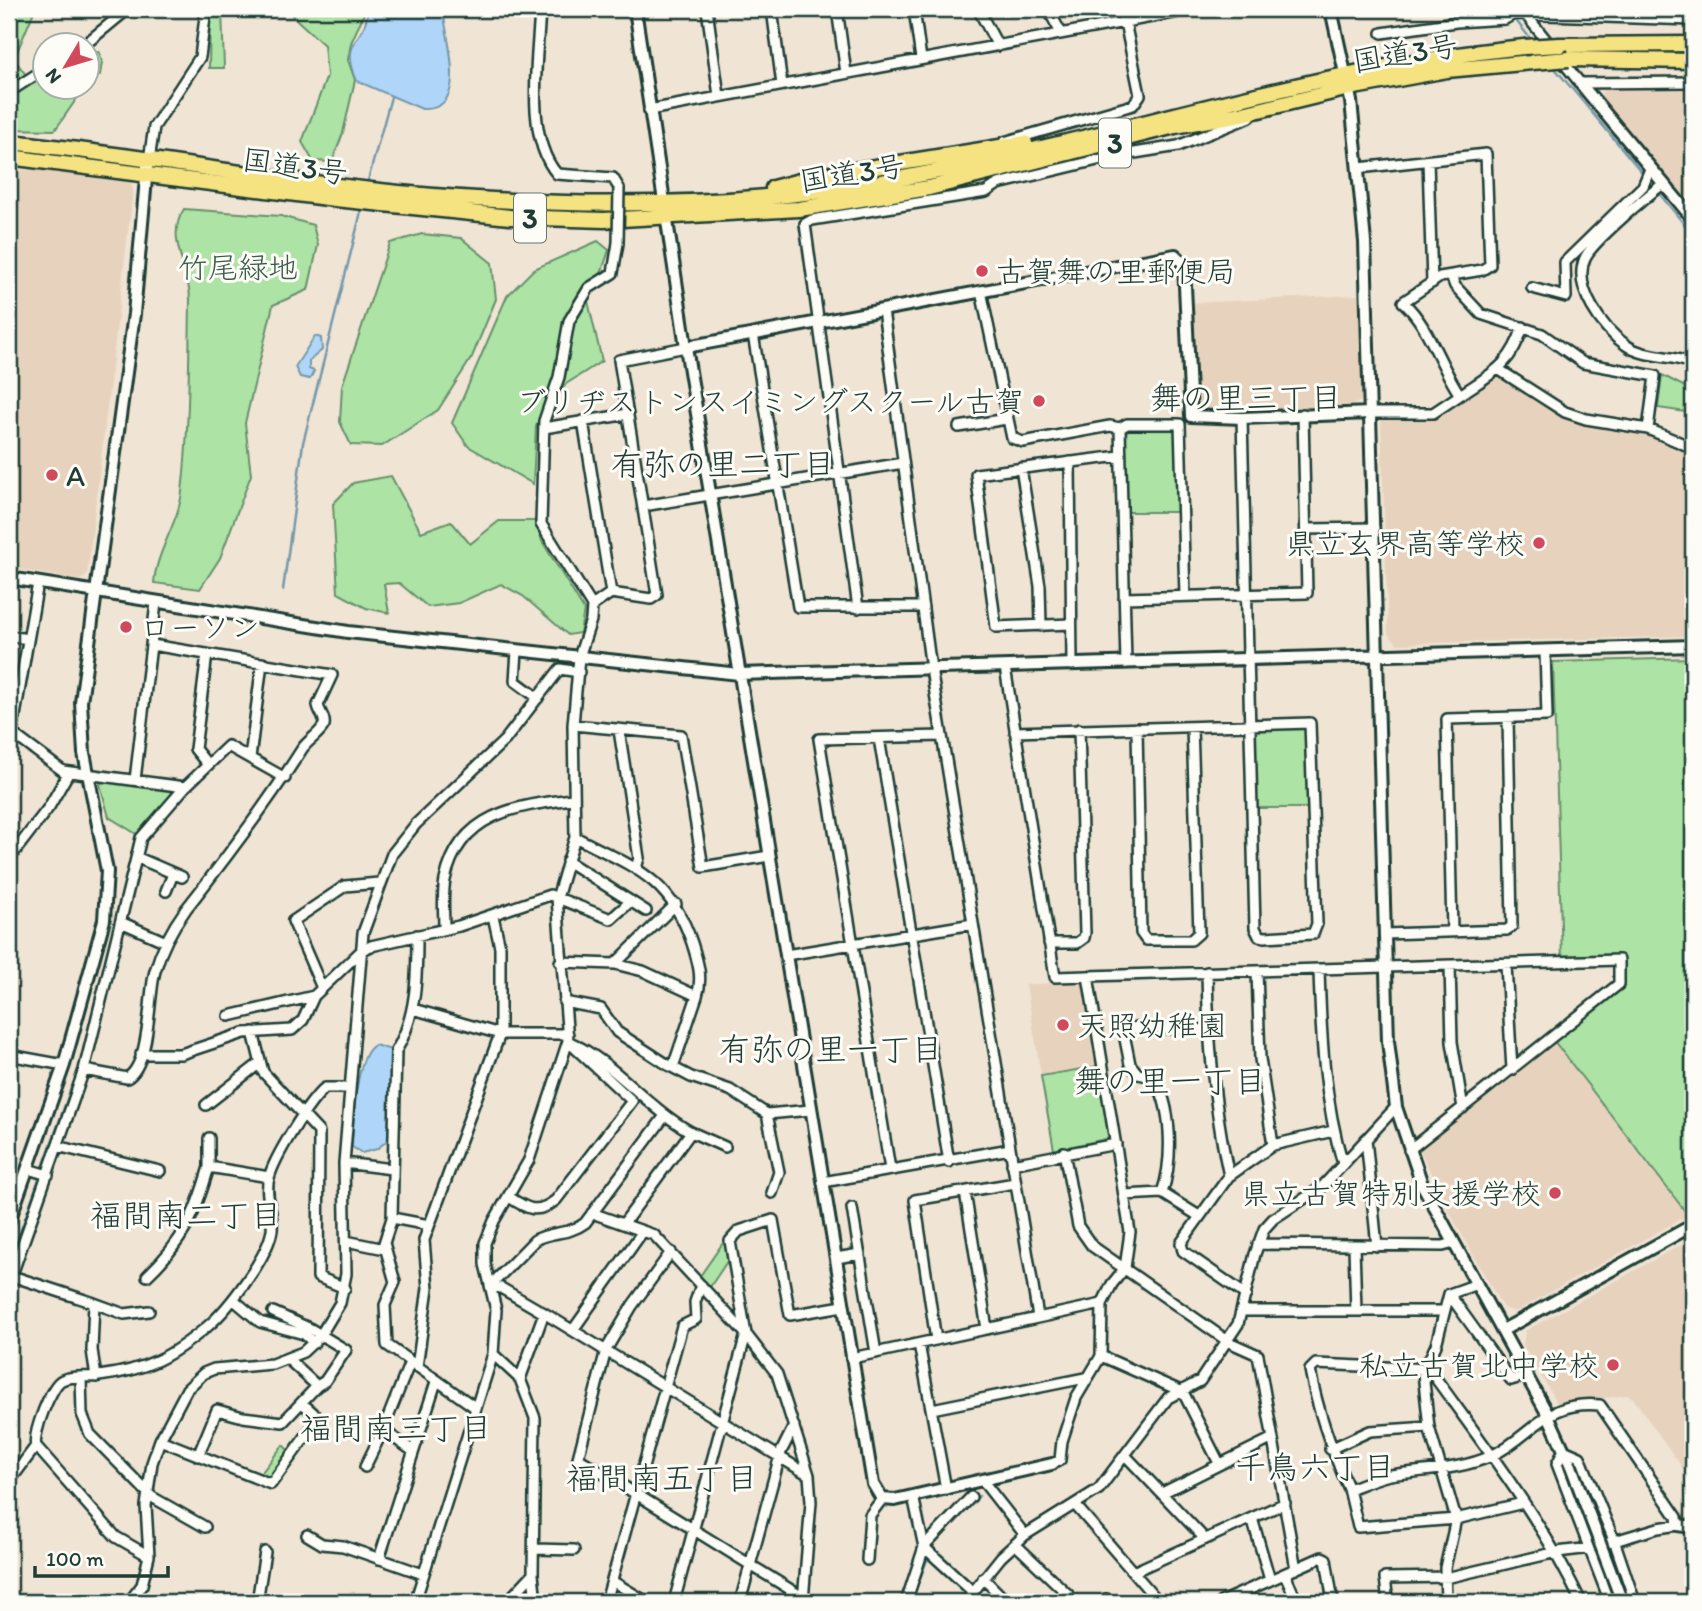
<svg xmlns="http://www.w3.org/2000/svg" width="1702" height="1611" viewBox="0 0 1702 1611" font-family="Itim,'Klee One',sans-serif">
  <rect width="100%" height="100%" fill="#f0e4d5"/>
  <filter id="ink" filterUnits="userSpaceOnUse"><feTurbulence type="fractalNoise" baseFrequency=".0143" numOctaves="2"/><feDisplacementMap in="SourceGraphic" scale="14" xChannelSelector="R" yChannelSelector="G"/><feConvolveMatrix kernelMatrix="1 2 1 2 8 2 1 2 1" color-interpolation-filters="sRGB"/></filter>
  <g filter="url(#ink)">
    <path fill="#e7d3bd" d="M1606,88L1693,90V213L1602,100L1601,93Z
      M9,169L120,175L130,180L133,191L87,576L80,580L9,568Z
      M1358,295L1363,400L1353,405L1199,415L1194,408L1190,303Z
      M1496,375L1564,415L1656,435L1693,451V636L1398,644L1388,634L1381,421L1385,418L1433,417Z
      M1086,980L1099,1065L1041,1075L1026,985Z
      M1554,1041L1688,1215L1515,1312L1503,1308L1448,1210L1419,1148Z
      M1693,1238V1483L1633,1398L1627,1395L1558,1405L1523,1345L1525,1331Z"/>
    <path fill="#ade3a5" stroke="#66906c" stroke-width="2" d="M9,9H35L14,59L33,84L45,77L46,88H84L55,130L9,129Z
      M210,9H222L224,68H209Z
      M285,9H366L351,43L348,60L355,80L343,133L332,162L313,161L302,142L327,76L324,45Z
      M99,52L102,62L100,75L88,84V54Z
      M184,209L281,216L313,225L318,245L308,290L273,305L245,423L251,475L220,558L200,589L154,583C156,552 178,524 182,492C189,432 189,362 190,301C191,269 164,239 184,209Z
      M422,234L461,238L492,263L496,299L472,357L438,410L382,446L351,445L340,422L342,386L390,243Z
      M598,241L609,250L601,274L587,297L602,361L566,384L536,426L533,484L468,446L452,423L507,296L534,269Z
      M1662,375L1693,391V413L1658,408Z
      M1129,427L1174,428L1177,431L1179,512H1126L1124,431Z
      M391,476L421,532L451,521L470,544L499,521H536L542,541L584,610L580,633L568,635L523,596L501,584L459,603L428,607L399,583L384,584L389,613L366,608L338,593L333,504L353,483Z
      M1693,658V1212L1688,1215L1554,1041L1622,986L1623,957L1562,960L1553,662Z
      M1304,727L1307,730L1309,808H1256L1254,731L1258,729Z
      M104,780L170,789L173,793L138,835L109,817L100,784Z
      M1099,1066L1111,1138L1054,1150L1041,1076Z
      M725,1240L728,1260L710,1287L700,1276Z
      M283,1445L289,1451L271,1477L259,1476Z"/>
    <path fill="#afd6f9" stroke="#7599aa" stroke-width="2" d="M368,9H443C445,36 472,112 422,109L357,81C339,38 366,43 368,9Z
      M315,336L321,338L322,350L309,361V369L314,371L310,379L300,377L295,367Z
      M1693,940V997L1686,987L1687,941Z
      M375,1045L391,1050L392,1055L390,1138L377,1149L362,1153L352,1147C353,1125 355,1054 375,1045Z"/>
    <g fill="none" stroke-linecap="round" stroke-linejoin="round">
      <path stroke="#7599aa" stroke-width="2.5" d="M1507,9L1533,42
        M1553,66L1645,176
        M367,184L391,97
        M1658,192L1693,235
        M283,590L303,443L362,208
        M132,857L136,833
        M81,1058L99,989
        M9,1264L71,1088
        M911,1602L932,1547L979,1496"/>
      <g stroke="#1f3d34" stroke-width="14">
        <path id="minor" d="M540,9C538,57 524,136 557,174L613,178L619,188
          M707,9L719,96
          M772,9L782,85
          M837,9L846,73
          M914,9L921,59
          M978,9L998,46
          M1048,9L1061,33
          M1498,9L1505,19L1514,14L1693,20
          M1526,15L1551,46
          M1382,33L1456,22L1505,19
          M83,46L128,9
          M1559,57L1580,83L1693,82
          M9,92L46,68
          M649,110L1195,9
          M1004,142L1133,105L1140,95L1125,22L1118,9
          M149,160L154,127L200,57L206,9
          M1428,161L1432,283
          M1359,168L1486,154L1490,265L1482,270L1440,277L1403,302C1429,325 1440,366 1460,395L1433,413H1370
          M1663,184C1647,196 1592,242 1585,258C1572,288 1603,329 1626,345C1645,359 1673,354 1693,364
          M1451,276L1455,286L1481,314L1542,334L1583,363L1655,376L1648,429
          M1532,288L1566,297L1565,262L1643,186L1650,169
          M981,291L1012,438L1023,442L1110,426L1120,428L1126,663
          M883,310L931,669L1038,1317
          M753,334L798,607H923
          M1498,369L1565,412L1586,419L1648,429L1693,448
          M1460,395C1492,373 1510,367 1523,327
          M583,421L611,593
          M959,427L1006,419
          M544,428L628,414
          M1120,428L1127,424H1180L1185,596
          M1070,462L1072,665
          M1021,468L1040,586L1041,626
          M643,506L903,463
          M1306,529L1374,528
          M1124,598L1307,593L1303,414
          M592,606L611,593L651,599L657,595L619,360L686,347
          M858,608L805,224L812,220L986,192L998,184L1110,157L1178,146L1250,117
          M1071,624L996,627L976,474L1120,456
          M9,636L28,639
          M517,651L515,681L538,698
          M207,654L195,749L208,765
          M1005,667L1055,977L1619,960V984L1409,1150
          M573,725L681,735L703,867L769,856
          M1137,728L1141,933L1146,940H1191L1199,933L1192,727
          M619,730L639,858L636,868
          M9,731L63,771L185,787
          M1015,732L1310,723L1317,924L1313,934L1265,937L1259,936L1255,928C1251,758 1246,588 1242,418
          M12,733L38,583
          M879,738L949,1162
          M250,758L262,663
          M135,780L156,603
          M138,858L182,877
          M9,859L49,807L69,772
          M567,861L646,911
          M166,891L173,874
          M123,923L166,942
          M444,929C444,913 442,895 445,880C459,813 516,806 572,799
          M1452,930L1447,719L1547,716L1545,651
          M1385,934L1507,930L1512,926L1508,718
          M417,935C417,975 417,1016 396,1051L392,1218L384,1243L395,1282L385,1305L387,1345L476,1408
          M1049,943H1077L1084,938L1085,933L1079,729
          M786,955L973,924
          M560,962L615,964L643,971L697,996C703,978 698,962 692,943C670,877 633,867 575,837
          M615,964L676,904
          M1506,965L1512,1070
          M1450,966L1452,1042L1463,1108
          M1319,970C1321,1037 1324,1100 1343,1164
          M1257,971L1260,1059L1273,1145
          M1207,972C1208,1042 1214,1108 1229,1176
          M322,988L293,921L345,886L379,883
          M564,1002L601,1009L617,1032L668,1065L691,1077L730,1090L767,1114L811,1110
          M413,1009L500,1034H568
          M229,1016L314,996
          M253,1032L263,1072L319,1132L318,1277L345,1288
          M568,1041C616,1063 646,1107 691,1132L624,1223
          M141,1054H181L244,1033L292,1030L303,1020L314,996L362,950L371,946L459,926L550,895L611,919L631,901
          M9,1055L64,1065
          M673,1067L697,996
          M84,1070L127,1078C151,1064 148,996 155,971C161,949 173,927 186,909C227,857 267,804 302,749C308,740 320,734 324,725C326,718 319,712 318,705L332,675L152,645
          M206,1105L260,1063
          M767,1114L779,1172L772,1193
          M691,1132L725,1147
          M209,1138V1167L269,1177
          M1366,1139L1377,1246
          M57,1146L160,1171
          M1064,1152L1078,1226L1092,1246L1229,1342L1258,1355L1296,1569
          M344,1163L392,1169
          M1012,1164L1116,1144
          M28,1169L48,1175
          M890,1169L819,739L942,736
          M823,1182L1010,1149
          M965,1192L987,1329
          M1162,1193C1173,1161 1173,1105 1153,1077L1138,1074L1130,1064L1124,1034L1136,1027L1208,1030
          M1124,1195L1162,1193L1199,1216
          M509,1197C527,1209 537,1215 556,1200L632,1101L574,1047
          M852,1208L876,1353
          M592,1213L654,1235L746,1334L777,1374L809,1475L811,1502L803,1601
          M392,1218L429,1225
          M346,1241L385,1249
          M1258,1244L1443,1246L1454,1243
          M1354,1246L1356,1311
          M671,1252L632,1306L606,1350L578,1458L804,1598
          M836,1258L860,1254
          M12,1276L94,1303L92,1350L96,1377
          M147,1276C184,1241 195,1215 209,1167
          M9,1283L84,1070L141,838L185,787L228,746L285,778
          M490,1286L501,1288L544,1313L809,1475
          M490,1286L535,1240C551,1231 569,1235 585,1223L664,1117
          M1449,1294L1511,1380L1527,1375
          M1246,1295L1183,1251L1181,1243L1229,1176L1273,1145L1333,1131
          M234,1300L260,1322L304,1334L314,1343
          M94,1303L124,1314L149,1311
          M1243,1311H1443
          M273,1312L311,1329L346,1350L325,1381L317,1386
          M573,1330L643,1231
          M936,1340L915,1200L1015,1183
          M919,1344L946,1489
          M493,1354L520,1379L535,1418L533,1574L536,1602
          M1101,1356L1183,1392L1219,1463
          M852,1358L1102,1304
          M410,1362L383,1430L413,1451
          M417,1367L428,1288L424,1240L500,1034V947L493,916
          M81,1377L82,1414L90,1434L152,1497L205,1527
          M520,1379L544,1313
          M932,1409L1085,1378
          M160,1440L271,1484L319,1418L302,1403
          M1330,1449L1370,1431L1429,1427
          M1125,1455L1205,1539
          M198,1456L217,1410L243,1417L283,1422L317,1386L289,1360
          M1052,1464L1060,1460L1062,1441L1076,1398L1101,1356L1102,1304L1112,1284L1125,1268L1130,1232L1088,976
          M365,1467L383,1430
          M982,1480L1025,1535
          M9,1482L36,1446
          M1349,1489L1358,1527L1456,1519L1523,1503
          M1162,1493L1271,1439
          M913,1496L924,1547L972,1591
          M1076,1506L1159,1602
          M1252,1518L1270,1580
          M307,1535L322,1544L343,1546L423,1574
          M1015,1544L1076,1602
          M534,1549L574,1550
          M149,1556L116,1537L36,1446C32,1435 51,1385 62,1380C73,1375 88,1378 99,1376C147,1370 171,1357 208,1326C228,1309 268,1257 272,1230C274,1213 264,1196 269,1178C274,1158 309,1101 325,1088H349
          M379,1559L436,1382
          M867,1560L870,1515L882,1499
          M1133,1572L1285,1503
          M1285,1574L1297,1602
          M983,1578L1007,1602
          M612,1581L647,1602
          M129,1602L142,1585L149,1556L146,1506L152,1463L160,1440L187,1389L204,1373L214,1369L272,1364L303,1352L320,1336L340,1303L346,1274L344,1163L363,933L392,854L416,824L505,740L560,669L579,672
          M257,1602L265,1552
          M415,1602L493,1354L496,1310L485,1264V1243L494,1221L529,1160L568,1041L557,898L575,837L573,725L579,657L591,620L592,606L541,524L544,421L559,377L569,321L589,288L613,273L618,243
          M507,1602L533,1574
          M606,1602L682,1326L696,1319L695,1302L701,1285
          M674,1602L746,1334L730,1241L739,1231L773,1220L790,1315L843,1306
          M740,1602L781,1452L794,1426
          M906,1602L924,1547L971,1497
          M965,1602L1001,1557L1025,1535L1099,1489L1168,1398L1200,1381L1238,1324L1255,1254L1264,1229L1273,1219L1322,1187L1396,1107
          M1102,1602L1106,1599
          M1221,1602L1322,1557L1326,1559L1333,1602
          M1388,1602L1385,1578L1450,1577L1557,1552L1591,1548L1658,1528L1678,1525L1677,1517L1600,1405C1544,1400 1535,1435 1491,1456C1461,1470 1423,1470 1390,1475C1376,1478 1362,1484 1349,1489C1331,1449 1318,1413 1310,1370L1316,1364L1429,1369C1483,1444 1541,1518 1581,1602
          M1446,1602L1445,1568L1456,1519L1429,1427L1423,1373L1436,1345L1449,1294L1477,1284
          M1610,1602L1557,1464L1564,1450L1580,1457L1614,1540L1635,1602"/>
      </g>
      <g stroke="#1f3d34" stroke-width="16">
        <path id="tertiary" d="M635,9L686,347L873,1484L882,1499L895,1500L1052,1464
          M1331,9L1351,101L1365,242L1388,1041L1396,1107L1422,1184L1548,1415L1571,1466
          M1580,83L1693,219
          M686,347L1175,255L1184,264L1191,416L1242,418L1370,413
          M9,578L348,632L739,674L1693,646
          M9,1221L64,1065L104,920L107,871L84,753L81,702L134,314L147,167
          M1503,1330L1693,1225
          M1678,1525L1693,1527"/>
      </g>
      <g stroke="#1f3d34" stroke-width="19">
        <path id="trunk" d="M1560,45L1693,44
          M1569,59L1693,61
          M9,142C139,155 268,180 399,193C539,206 682,209 822,191C1060,159 1285,70 1524,47
          M9,157L335,199L510,217L604,220L799,209L929,188L1175,126L1247,113L1349,88L1447,70L1533,62
          M773,188L819,176L1025,143"/>
      </g>
      <use href="#minor" stroke="#fdfcf7" stroke-width="9"/>
      <use href="#tertiary" stroke="#fdfcf7" stroke-width="10"/>
      <use href="#trunk" stroke="#f5e382" stroke-width="14"/>
      <g stroke="#1f3d34" stroke-width="14" stroke-linecap="butt">
        <path id="minor-bridge" d="M618,243L619,188"/>
      </g>
      <g stroke="#1f3d34" stroke-width="16" stroke-linecap="butt">
        <path id="tertiary-bridge" d="M1571,1466L1622,1602"/>
      </g>
      <g stroke="#1f3d34" stroke-width="19" stroke-linecap="butt">
        <path id="trunk-bridge" d="M1524,47L1560,45
          M1533,62L1569,59"/>
      </g>
      <use href="#minor-bridge" stroke="#fdfcf7" stroke-width="9"/>
      <use href="#tertiary-bridge" stroke="#fdfcf7" stroke-width="10"/>
      <use href="#trunk-bridge" stroke="#f5e382" stroke-width="14"/>
    </g>
  </g>
  <g fill="#d1495b" stroke="#fdfcf7" stroke-width="2.5">
    <circle cx="982" cy="271" r="7"/>
    <circle cx="1039" cy="401" r="7"/>
    <circle cx="52" cy="475" r="7"/>
    <circle cx="1539" cy="543" r="7"/>
    <circle cx="126" cy="627" r="7"/>
    <circle cx="1063" cy="1025" r="7"/>
    <circle cx="1555" cy="1193" r="7"/>
    <circle cx="1613" cy="1365" r="7"/>
  </g>
  <g text-anchor="middle" dominant-baseline="central" stroke-width="6" stroke-linejoin="round" paint-order="stroke">
    <g fill="#fdfcf7" stroke="#62766e" stroke-width="2">
      <rect x="1099" y="118.5" width="32" height="49" rx="5"/>
      <rect x="514" y="193.5" width="32" height="49" rx="5"/>
    </g>
    <g font-size="28" font-weight="bold" fill="#1f3d34">
      <text x="1115" y="143">3</text>
      <text x="530" y="218">3</text>
    </g>
    <g font-size="30" fill="#1f3d34" stroke="#fdfcf7">
      <text transform="translate(1405 53) rotate(-9)">国道3号</text>
      <text transform="translate(295 166) rotate(8)">国道3号</text>
      <text transform="translate(852 173) rotate(-9)">国道3号</text>
    </g>
    <g font-size="30" fill="#3b5e4b" stroke="#fdfcf7">
      <text x="238" y="267">竹尾緑地</text>
    </g>
    <g font-size="30" fill="#1f3d34" stroke="#fdfcf7" text-anchor="start">
      <text x="996" y="271">古賀舞の里郵便局</text>
      <text x="1025" y="401" text-anchor="end">ブリヂストンスイミングスクール古賀</text>
      <text x="66" y="475">A</text>
      <text x="1525" y="543" text-anchor="end">県立玄界高等学校</text>
      <text x="140" y="627">ローソン</text>
      <text x="1077" y="1025">天照幼稚園</text>
      <text x="1541" y="1193" text-anchor="end">県立古賀特別支援学校</text>
      <text x="1599" y="1365" text-anchor="end">私立古賀北中学校</text>
    </g>
    <g font-size="32" fill="#1f3d34" stroke="#fdfcf7">
      <text x="1246" y="398">舞の里三丁目</text>
      <text x="723" y="464">有弥の里二丁目</text>
      <text x="831" y="1049">有弥の里一丁目</text>
      <text x="1170" y="1081">舞の里一丁目</text>
      <text x="186" y="1215">福間南二丁目</text>
      <text x="396" y="1428">福間南三丁目</text>
      <text x="1315" y="1467">千鳥六丁目</text>
      <text x="662" y="1478">福間南五丁目</text>
    </g>
  </g>
  <rect width="1702" height="1611" fill="none" stroke="#fdfcf7" stroke-width="35"/>
  <rect x="18" y="18" width="1667" height="1576" fill="none" stroke="#1f3d34" stroke-width="2.5" filter="url(#ink)"/>
  <g transform="translate(66 66) rotate(232)"><circle r="33" fill="#fdfcf7" stroke="#a4b0a9" stroke-width="2"/>
  <path d="M0-5L12 26L0 18L-12 26Z" fill="#d1495b"/>
  <text y="-10" font-size="19" font-weight="bold" text-anchor="middle" fill="#1f3d34">N</text>
  </g>
  <path d="M35 1566v10h133v-10" fill="none" stroke="#1f3d34" stroke-width="3.5"/>
  <text x="46" y="1566" font-size="21" fill="#1f3d34" stroke="#fdfcf7" stroke-width="5" paint-order="stroke">100 m</text>
</svg>
